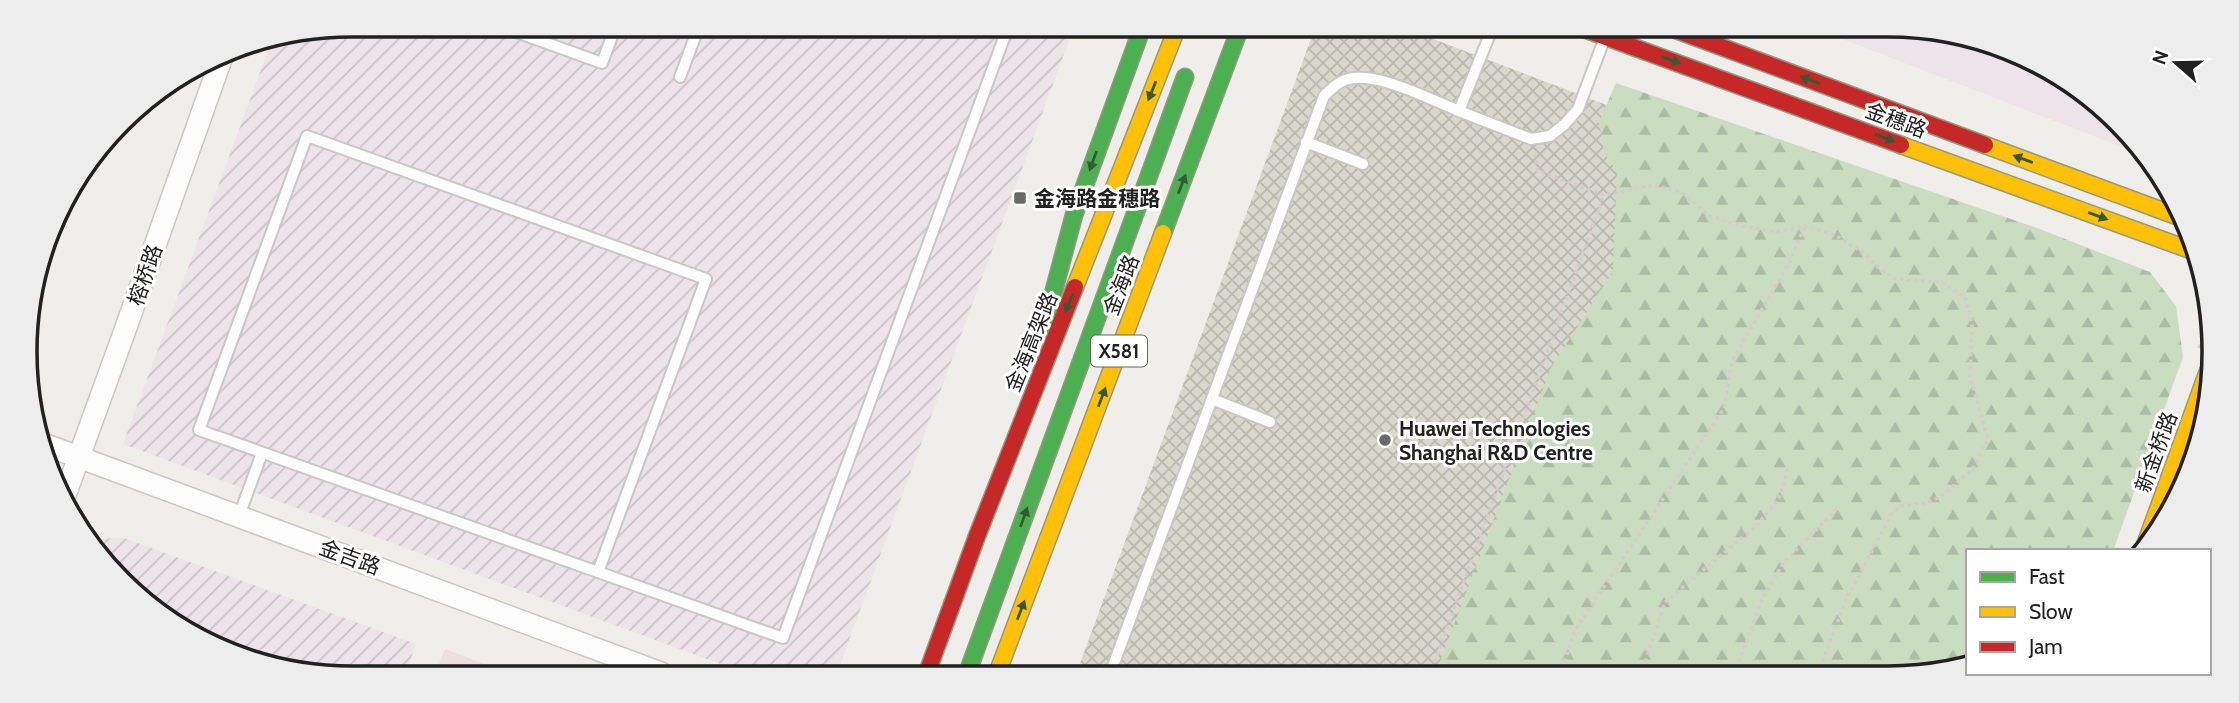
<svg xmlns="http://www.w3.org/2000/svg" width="2239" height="703" viewBox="0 0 2239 703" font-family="Cabin,'Noto Sans SC',sans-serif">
  <defs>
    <pattern id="industrial-furrows" width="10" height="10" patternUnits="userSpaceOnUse" patternTransform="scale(1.75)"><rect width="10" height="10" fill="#ece4e8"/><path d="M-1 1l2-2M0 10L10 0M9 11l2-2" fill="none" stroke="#cac3c7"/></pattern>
    <pattern id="construction-cross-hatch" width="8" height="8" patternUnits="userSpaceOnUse" patternTransform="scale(1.75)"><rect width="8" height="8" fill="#d8d8cc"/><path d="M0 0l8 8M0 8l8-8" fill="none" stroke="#b9b9af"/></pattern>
    <pattern id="forest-firs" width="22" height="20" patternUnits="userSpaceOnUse" patternTransform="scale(1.75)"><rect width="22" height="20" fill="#caddc0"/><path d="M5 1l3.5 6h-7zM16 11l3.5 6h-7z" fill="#adbda5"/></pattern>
  </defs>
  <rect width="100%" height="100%" fill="#efeeea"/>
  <path fill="#ece0dd" d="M445,649L509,673L436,672Z"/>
  <path fill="url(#industrial-furrows)" d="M352,25L1074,27L837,673H745L123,444L272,40Z
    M124,538L416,644L406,672H287L170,624L90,544L94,539Z"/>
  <path fill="#ece4e8" d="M1819,30L1952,31L2070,80L2145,156Z"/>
  <path fill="url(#construction-cross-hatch)" d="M1315,28L1407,29L2102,294L1968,551V664L1931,676L1076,674Z"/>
  <path fill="url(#forest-firs)" d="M1616,83L2037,228L2150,272L2176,306L2183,357L2113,551H1968V664L1931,676L1435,675L1551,368L1613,271L1617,172L1604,153L1599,122Z"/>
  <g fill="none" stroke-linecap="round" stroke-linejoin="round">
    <g stroke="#c8c8c6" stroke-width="14">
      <path id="lane" d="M497,25L602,63L616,26
        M1492,29L1459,111L1531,139L1550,136L1565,124L1578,109L1604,40
        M680,77L699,26
        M307,136L706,279L598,572L199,430Z
        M1306,142L1363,164
        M1212,399L1270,422
        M239,516L262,453
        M598,572L783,638L1008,27
        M1110,674L1324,96C1329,91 1335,85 1341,82C1368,66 1431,100 1459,111"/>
    </g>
    <g stroke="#c8c8c6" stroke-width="24">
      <path id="street" d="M38,442L661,673
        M64,498L124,333L224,51"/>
    </g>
    <g stroke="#969982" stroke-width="19">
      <path id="fast" d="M1163,233L1240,28
        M1045,324L1074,215L1142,28
        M967,674L1185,77"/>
    </g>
    <g stroke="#969982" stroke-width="19">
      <path id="slow" d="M1901,145L2193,251
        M1985,145L2179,217
        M1075,287L1177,28
        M2144,548L2208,371
        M997,674L1163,233"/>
    </g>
    <g stroke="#969982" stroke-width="19">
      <path id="jam" d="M1584,29L1901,145
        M1676,30L1985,145
        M927,673L977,536L1075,287"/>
    </g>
    <path stroke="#d7cbc9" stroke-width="3.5" stroke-dasharray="3.5 3.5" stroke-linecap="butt" d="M1547,29L1562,34
      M1534,154L1538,171L1604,195L1653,185L1681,192L1708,215L1737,225L1777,232L1805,226L1835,235L1865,254L1879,268L1895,279L1941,282L1965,297L1972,323L1970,376L1988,440L1972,470L1940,497L1925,503L1901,506L1891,515L1847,598L1817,675
      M2199,348L2208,323
      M1430,675L1604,195
      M1560,675L1575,630L1724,408L1732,361L1789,263L1805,226
      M1641,675L1665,602L1757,525L1779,498L1788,468
      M1734,675L1763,597L1784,562L1838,508"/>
    <use href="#lane" stroke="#fdfcfc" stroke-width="10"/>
    <use href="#street" stroke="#fdfcfc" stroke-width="21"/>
    <use href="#fast" stroke="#4caf50" stroke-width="16"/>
    <use href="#slow" stroke="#ffc107" stroke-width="16"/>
    <use href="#jam" stroke="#c62828" stroke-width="16"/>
  </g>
  <defs><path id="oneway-solid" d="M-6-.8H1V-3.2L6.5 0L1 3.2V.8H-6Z" transform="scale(1.75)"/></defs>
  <g fill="#325a34">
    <use href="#oneway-solid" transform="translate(1671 60) rotate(20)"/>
    <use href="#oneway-solid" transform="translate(1810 80) rotate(-160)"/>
    <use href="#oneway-solid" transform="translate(1152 91) rotate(112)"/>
    <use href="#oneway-solid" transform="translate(1885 138) rotate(20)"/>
    <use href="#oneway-solid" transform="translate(2023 159) rotate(-160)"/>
    <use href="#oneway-solid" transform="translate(1093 161) rotate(110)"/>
    <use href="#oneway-solid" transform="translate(1182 184) rotate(-69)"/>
    <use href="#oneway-solid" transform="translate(2098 216) rotate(20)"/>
    <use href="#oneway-solid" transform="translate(1069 303) rotate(112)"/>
    <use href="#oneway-solid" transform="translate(1102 397) rotate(-69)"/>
    <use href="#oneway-solid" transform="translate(1024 517) rotate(-70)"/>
    <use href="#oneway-solid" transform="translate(1021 610) rotate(-69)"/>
  </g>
  <g fill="#696967" stroke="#fff" stroke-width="2.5">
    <rect x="1013" y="191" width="14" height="14" rx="3.5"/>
    <circle cx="1385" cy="440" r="7"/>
  </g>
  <g text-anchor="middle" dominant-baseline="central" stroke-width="6" stroke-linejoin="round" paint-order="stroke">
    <rect fill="#fff" stroke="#646464" stroke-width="2" x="1091" y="335.5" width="56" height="31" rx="5"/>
    <g font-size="19" font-weight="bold" fill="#212121">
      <text x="1119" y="351">X581</text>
    </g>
    <g font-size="21" fill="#212121" stroke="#fff">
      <text transform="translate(1896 120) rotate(20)">金穗路</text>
      <text transform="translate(145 275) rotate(-71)">榕桥路</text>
      <text transform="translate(1121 285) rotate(-69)">金海路</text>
      <text transform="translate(1031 342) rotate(-68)">金海高架路</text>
      <text transform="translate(2156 452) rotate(-70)">新金桥路</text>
      <text transform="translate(350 557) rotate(20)">金吉路</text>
    </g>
    <g font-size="21" font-weight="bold" fill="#212121" stroke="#fff" text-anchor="start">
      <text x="1034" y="198">金海路金穗路</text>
      <text x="1399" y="428">Huawei Technologies<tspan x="1399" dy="24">Shanghai R&amp;D Centre</tspan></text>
    </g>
  </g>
  <path d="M0 0H2239V703H0ZM351 37H1888A314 314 0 0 1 2202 351V352A314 314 0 0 1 1888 666H351A314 314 0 0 1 37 352V351A314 314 0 0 1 351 37Z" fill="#ededed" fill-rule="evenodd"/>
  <path fill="none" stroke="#212121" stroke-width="3.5" d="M351 37H1888A314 314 0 0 1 2202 351V352A314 314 0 0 1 1888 666H351A314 314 0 0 1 37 352V351A314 314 0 0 1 351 37Z"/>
  <rect x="1966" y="549" width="245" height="126" fill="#ffffff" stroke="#a6a6a6" stroke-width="2"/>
  <rect x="1980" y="572" width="35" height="10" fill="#4caf50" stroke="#a6a6a6" stroke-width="2"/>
  <text x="2029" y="584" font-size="21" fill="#212121">Fast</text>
  <rect x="1980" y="607" width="35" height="10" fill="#ffc107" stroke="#a6a6a6" stroke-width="2"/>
  <text x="2029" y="619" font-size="21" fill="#212121">Slow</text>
  <rect x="1980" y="642" width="35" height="10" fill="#c62828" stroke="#a6a6a6" stroke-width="2"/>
  <text x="2029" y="654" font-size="21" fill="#212121">Jam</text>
  <g transform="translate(2176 63) rotate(290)" stroke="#ffffff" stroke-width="5" paint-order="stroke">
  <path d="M0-5L12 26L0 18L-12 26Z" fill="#212121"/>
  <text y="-10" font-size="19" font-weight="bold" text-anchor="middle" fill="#212121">N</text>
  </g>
</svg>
